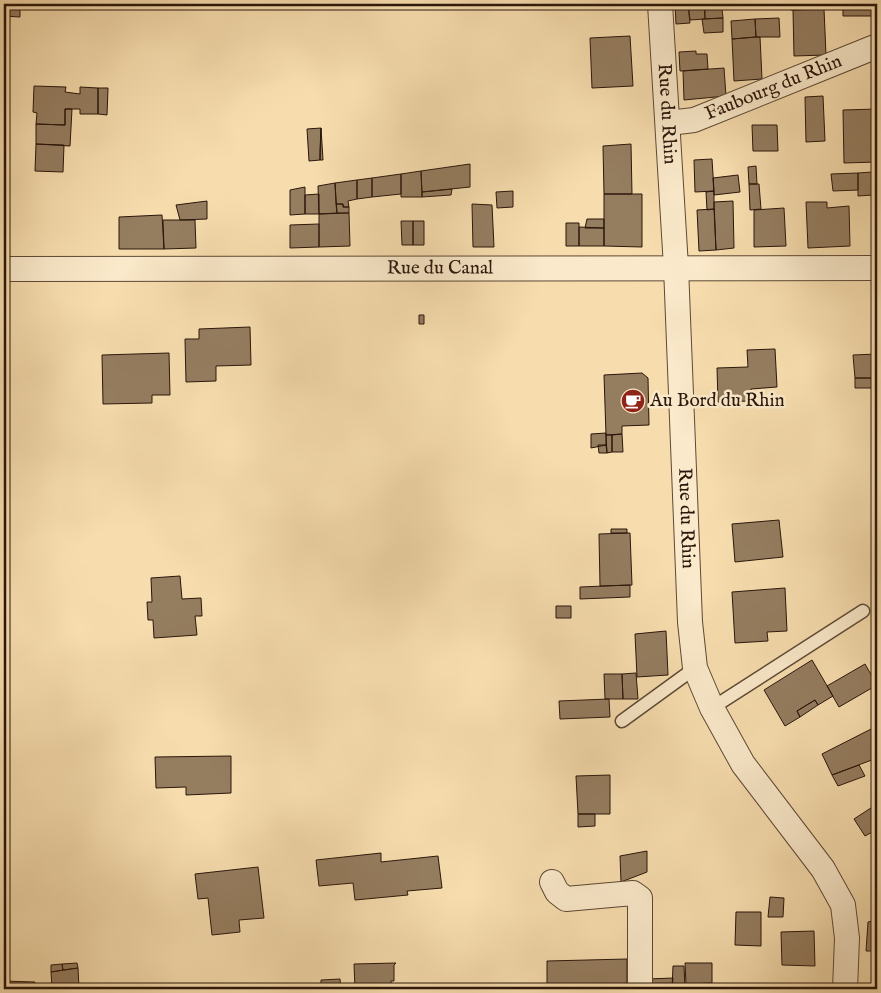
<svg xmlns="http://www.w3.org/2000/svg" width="881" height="993" viewBox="0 0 881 993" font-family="'IM FELL English',serif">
  <rect width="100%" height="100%" fill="#f7ddae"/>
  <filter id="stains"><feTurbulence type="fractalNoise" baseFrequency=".004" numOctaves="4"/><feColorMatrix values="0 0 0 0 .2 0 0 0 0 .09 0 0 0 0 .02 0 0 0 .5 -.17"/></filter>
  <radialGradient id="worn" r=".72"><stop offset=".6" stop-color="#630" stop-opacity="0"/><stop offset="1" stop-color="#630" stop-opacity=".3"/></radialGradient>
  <path fill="#957d60" stroke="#2a160b" d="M4,4H20V17L4,16Z
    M675,4H688L690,23L676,24Z
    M688,4H704L705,19L690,20Z
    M704,4H721L722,9H705Z
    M791,4H810V9L791,10Z
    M843,4H877V16H843Z
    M705,9H722L723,18L705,19Z
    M824,9L826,55L794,56L793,10Z
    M723,18V32L704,33L702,19Z
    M779,18L780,37H756L755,19Z
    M755,19L756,37L732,39L731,21Z
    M630,36L633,86L592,88L590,38Z
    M756,37H760L762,79L734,81L732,39Z
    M696,51V54H707L708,69L680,71L679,52Z
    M724,68L726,96L684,100L683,71Z
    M34,86L66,87L65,92L80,94V87L98,88V114H80V109H65V125L36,124L37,113L33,112Z
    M98,88H108L107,115L98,114Z
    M823,96L825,141L806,142L805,97Z
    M65,109H72L70,146L36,144V124L65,125Z
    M877,109V162L844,163L843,110Z
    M752,125H777L778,151H753Z
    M321,128L320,160L309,161L307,129Z
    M321,128L323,160H320V151Z
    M36,144L64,145L63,172L35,171Z
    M631,144L632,194H604L603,146Z
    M712,159L714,191L695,192L694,160Z
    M470,164V187L422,192L421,171Z
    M756,166L757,184H749L748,167Z
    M421,171L422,197H401V174Z
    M872,172H877V188H873Z
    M872,172L873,195L858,196V173Z
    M858,173V190L833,191L831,174Z
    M401,174V194L372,197V178Z
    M738,175L740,192L714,195L713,178Z
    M372,178V197L357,199V180Z
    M357,180V199L348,201L349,207H343V204H336L335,183Z
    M335,183L337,213L319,214L318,186Z
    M749,184H759L761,209L750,210Z
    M305,187V214L290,215V190Z
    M452,189L451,195L422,197V192Z
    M513,191V207L497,208L496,192Z
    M714,191V209L707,210L706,192Z
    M319,194V214H305V195Z
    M604,194H642V247L604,246Z
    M207,201V219L180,220L176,205Z
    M733,201L734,248L716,250L714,202Z
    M806,202H827V208L849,206L850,246L808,248Z
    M336,204H343V207H349V213H337Z
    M472,204L492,205L494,247H473Z
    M784,208L786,246L754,247V210Z
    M714,209L716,250L699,251L697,210Z
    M349,213L350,246L319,247V214Z
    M162,215L164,249H119V217Z
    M587,219H604V228H585Z
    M163,220H195L196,248L164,249Z
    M401,221H413V245H402Z
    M413,221H424V245H413Z
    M566,223H579V246H566Z
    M319,224V247L290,248V225Z
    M579,227L604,228V246H579Z
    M419,315H424V324H419Z
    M250,327L251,365L216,366V381L186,382L185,339H199V329Z
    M775,349L777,387L751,389L750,401L718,402L717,368L748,367L747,350Z
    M169,353L170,395H152V403L103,404L102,355Z
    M877,354V378H855L853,355Z
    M642,373L648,378L649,425L622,426V434L606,435L604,375Z
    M855,378H877V406H874V388H855Z
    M606,433V445L591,448V434Z
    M622,434L623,452H612V435Z
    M606,435H612V452L607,453Z
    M598,445H606L607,453H599Z
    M779,520L783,557L735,562L732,524Z
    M611,529H627V533H611Z
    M630,533L632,585L600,586L599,534Z
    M180,576L182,599L201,598L202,616H195L197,635L154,638L153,620H148L147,602H152L151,578Z
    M630,585V597L580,599V587Z
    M785,588L787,631L767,632L768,641L735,643L732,592Z
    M556,606H571V618H556Z
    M666,631L668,675L637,677L635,634Z
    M812,660L833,696L818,705L815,700L797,711L800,717L785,726L764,690Z
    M865,664L877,685L839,707L827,686Z
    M636,673L638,699H623L622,674Z
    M604,674H622L623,699H605Z
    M609,699L610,717L560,719L559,701Z
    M815,700L818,705L800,717L797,711Z
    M877,726V758L832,775L822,754Z
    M231,756V793L186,795V787L156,788L155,757Z
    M859,765L865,776L838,786L832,775Z
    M610,775V814H578L576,776Z
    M877,804V831L876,830L865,836L854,819Z
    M578,814H595V826L578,827Z
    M647,851V872L621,882L620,856Z
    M381,853V862L438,856L442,888L407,891L408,895L355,900L353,883L319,886L316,860Z
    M258,867L264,918L239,920L240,932L212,935L208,898L198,899L195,874Z
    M873,885H877V901H873Z
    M770,897L784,898L783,917H768Z
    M873,901H877V922L872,921Z
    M736,912H761V946L735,945Z
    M872,921L877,922V951H866L868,922Z
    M814,931L815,966L782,965L781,932Z
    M627,959V989H547V961Z
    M77,963L78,968L63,970L62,964Z
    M396,963L394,965V981H391V989H355L354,964Z
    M685,963H712V983L686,984Z
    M62,964L63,970L51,972V965Z
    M673,966H684L685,989H672Z
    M78,968L79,988H52L51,972Z
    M673,978L672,989H648V979Z
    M340,979L341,989H321V980Z
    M4,981L35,982L34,989H4Z
    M458,986H470V989H458Z"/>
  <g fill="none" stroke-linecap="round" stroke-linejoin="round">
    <g stroke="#5d4834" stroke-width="15">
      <path id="lane" d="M712,708L863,611
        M622,721L695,668"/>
    </g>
    <g stroke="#5d4834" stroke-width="26">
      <g id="street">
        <path id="s1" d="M660,4L676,267L690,622L695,668L712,708L743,764L823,869L843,905L847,938L845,989"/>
        <path id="s2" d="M669,123L694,120L877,46"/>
        <path id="s3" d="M4,269L877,268"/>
        <path d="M552,882L557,892L566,899L633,893L640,898V989"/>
      </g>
    </g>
    <use href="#lane" stroke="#fae9ca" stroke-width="12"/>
    <use href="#street" stroke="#fae9ca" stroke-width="24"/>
  </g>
  <defs>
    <g id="cafe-disc" transform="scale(1.25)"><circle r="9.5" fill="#8f2418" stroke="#fae9ca"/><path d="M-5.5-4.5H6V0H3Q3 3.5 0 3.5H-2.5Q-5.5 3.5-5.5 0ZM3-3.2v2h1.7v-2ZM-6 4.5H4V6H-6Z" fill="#fff"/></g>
  </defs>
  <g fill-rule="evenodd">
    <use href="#cafe-disc" x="633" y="401"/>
  </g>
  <g text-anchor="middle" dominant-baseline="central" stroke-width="5" stroke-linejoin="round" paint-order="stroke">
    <g font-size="19" fill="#2a160b" stroke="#fae9ca">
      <text stroke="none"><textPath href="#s2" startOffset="111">Faubourg du Rhin</textPath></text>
      <text stroke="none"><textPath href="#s1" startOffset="110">Rue du Rhin</textPath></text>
      <text stroke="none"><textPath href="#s3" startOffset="436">Rue du Canal</textPath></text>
      <text stroke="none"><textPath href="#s1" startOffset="515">Rue du Rhin</textPath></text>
    </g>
    <g font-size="19" fill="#2a160b" stroke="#fae9ca" text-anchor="start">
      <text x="650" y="401">Au Bord du Rhin</text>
    </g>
  </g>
  <rect width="881" height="993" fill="none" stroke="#f7ddae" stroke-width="20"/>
  <rect x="5" y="5" width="871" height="983" fill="none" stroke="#2a160b" stroke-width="2.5"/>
  <rect x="10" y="10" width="861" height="973" fill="none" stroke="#2a160b"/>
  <rect width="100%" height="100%" filter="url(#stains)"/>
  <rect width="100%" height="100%" fill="url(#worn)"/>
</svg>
